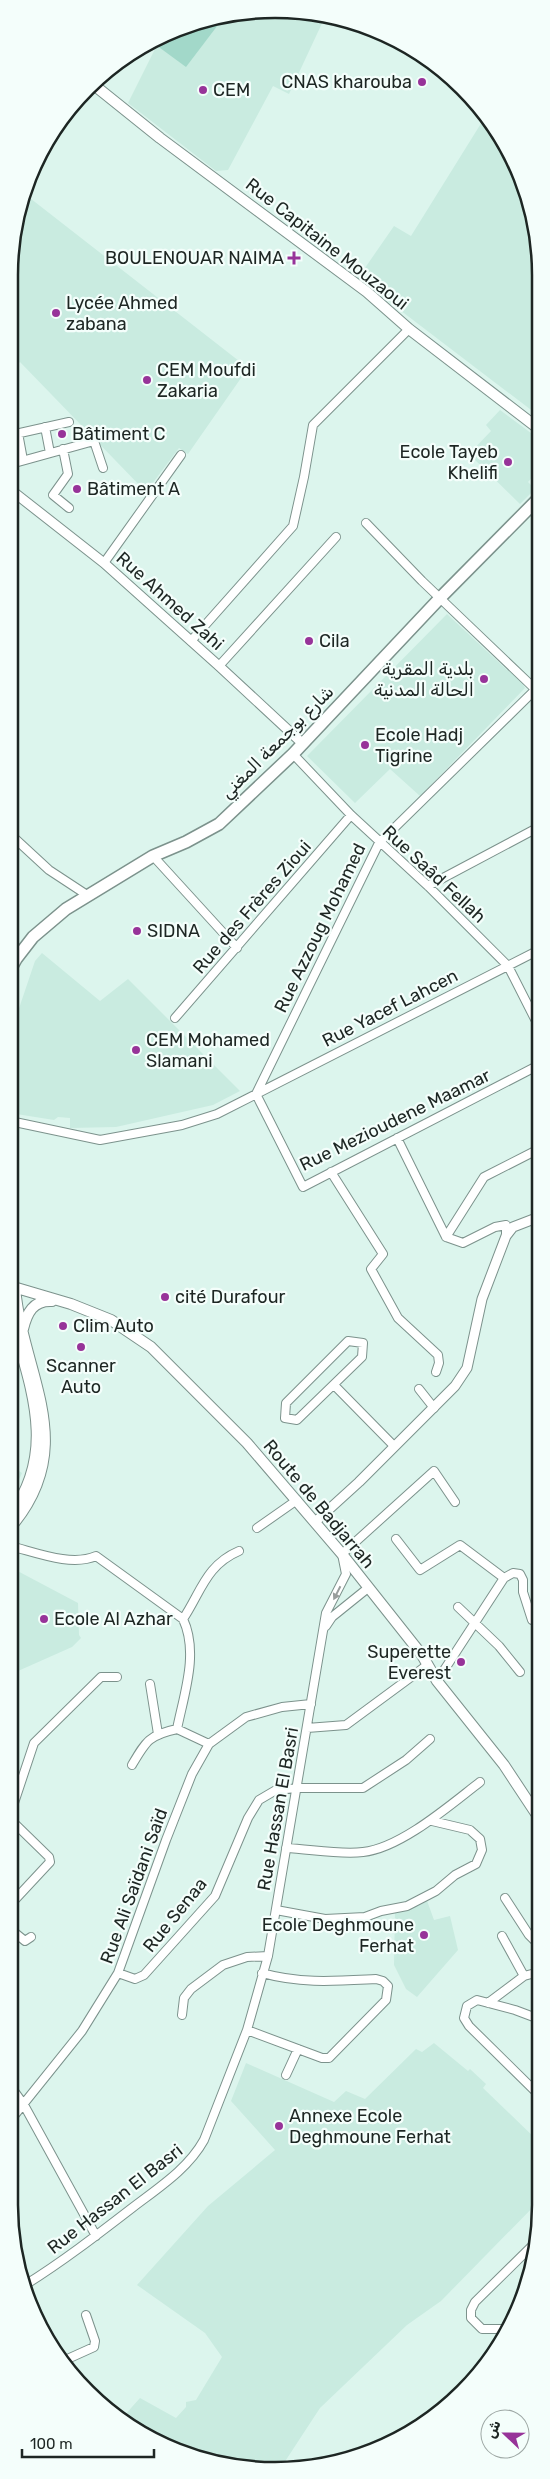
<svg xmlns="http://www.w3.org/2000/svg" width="550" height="2479" viewBox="0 0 550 2479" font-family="Rubik,'Noto Sans Arabic',sans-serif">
  <rect width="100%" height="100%" fill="#dcf5ed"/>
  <path fill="#c9ebe0" d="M310,11L320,14L319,16L324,19L289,94L273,86L228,170L216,171L128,103L159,41L206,18Z
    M485,117L514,157L539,241V416L358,278L394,226L411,236Z
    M26,195L248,368L188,454L179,448L146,492L20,362L11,371V240Z
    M500,410L539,439V470L528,482L535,489L520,504L469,454L491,431L486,425Z
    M447,614L507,670L509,668L520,679L525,688L420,796L390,769L355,803L307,756Z
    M42,953L100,1001L128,979L240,1091L213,1105L116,1127L70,1128V1118L58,1117L54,1120L10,1113V1035L35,961Z
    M10,1465L22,1473L10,1500Z
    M10,1567L78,1603L79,1635L81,1638L72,1647L9,1675Z
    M426,1898L434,1920L450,1916L458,1950L417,1997L406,1989L394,1965L395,1910Z
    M434,2043L468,2071L470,2069L486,2084L483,2088L539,2142V2201L441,2301L407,2325L320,2408L282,2466L257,2470L157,2443L123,2417L140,2398L176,2418L186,2407V2402L196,2400L222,2357L205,2333L137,2285L208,2206L275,2150L231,2101L246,2063L334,2102L346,2091L365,2099L416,2049L422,2052Z"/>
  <path fill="#a2d8c9" d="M224,17L186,67L156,45L159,41L206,18Z"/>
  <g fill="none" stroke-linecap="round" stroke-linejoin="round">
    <g stroke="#7c928c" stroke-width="10">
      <path id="minor" d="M45,427L50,453
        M18,433L23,460
        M11,435L69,422
        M63,449L68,474L53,495L69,508
        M11,464L94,441L103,468
        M366,523L422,581L534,688L539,698
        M104,563L181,455
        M191,641L293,526L304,477L313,425L409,329
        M219,666L336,537
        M293,754L351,815L428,886L508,966L539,1027
        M10,834L49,870L87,895
        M153,856L237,948
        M428,886L539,827
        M175,1018L351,815
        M256,1094L379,843L539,686
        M256,1094L303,1187L539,1065
        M10,1121L100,1140L182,1125L217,1114L539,950
        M397,1138L446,1237L484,1177L539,1149
        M331,1172L383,1254L371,1269L398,1318L438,1355L439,1363L436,1372
        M446,1237L463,1243L495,1227L506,1225V1236
        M348,1341L363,1343L362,1357L297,1420L285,1418L286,1403Z
        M335,1386L394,1446
        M419,1389L434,1408
        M257,1528L297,1500
        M396,1539L420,1570L460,1545L504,1578L437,1681
        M10,1546C35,1552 71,1567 96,1556L183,1619C199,1653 184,1694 177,1729C149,1735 146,1741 132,1765
        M504,1578L513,1573L520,1574L523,1580V1592L532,1620
        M458,1607L499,1646L520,1672
        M183,1619C201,1592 206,1565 239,1551
        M326,1626L332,1617L368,1588
        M150,1684L158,1734
        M307,1728L346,1725L426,1666
        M177,1729L209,1744
        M9,1818L34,1743L101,1677H117
        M286,1848C310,1849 340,1855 363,1852C401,1848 450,1805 480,1782
        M505,1898L529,1935L539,1945
        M9,1906L50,1862L49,1857L10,1819L9,1821
        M276,1910L325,1919L365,1917L381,1911L407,1906L436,1891L455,1875L476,1864L482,1850L480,1839L470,1830L432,1821
        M9,1928L25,1941L31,1937
        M502,1936L524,1976
        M118,1973L135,1979L144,1975L215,1896L248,1818L259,1800L276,1790L296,1788H363L406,1760L430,1739
        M488,2003L524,1976L539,1972
        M182,2015L184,1998L191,1989L223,1965L247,1957L268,1956
        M247,2030L322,2058H329L386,2000L388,1986L383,1981L376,1979C336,1981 301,1984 262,1973
        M286,2075L298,2049
        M9,2084L24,2105L96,2236
        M539,2095L469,2026L464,2018L467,2006L477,2000L515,2010L539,2019
        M9,2122L82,2031L118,1973L166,1840L192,1774L209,1744L246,1717L282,1707L311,1704
        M25,2285C62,2262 97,2235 132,2208C158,2188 188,2169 204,2140L247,2030L268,1956L326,1613L346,1574L342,1554L434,1471L455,1502
        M508,2329H482L471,2318V2310L475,2302L539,2239
        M63,2361L94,2347L95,2341L86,2315"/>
    </g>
    <g stroke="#7c928c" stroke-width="11">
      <path id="tertiary" d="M11,490L104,563L219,666L302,743
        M315,1522L359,1482L455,1386L467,1368L482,1299L506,1236L513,1227L539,1217"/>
    </g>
    <g stroke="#7c928c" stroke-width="12">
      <path id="secondary" d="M94,85L160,138L367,292L409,329L539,429
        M10,1286L71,1304L111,1320L151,1347L247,1443L342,1554L422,1655L437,1681L504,1765L539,1818
        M23,1329C27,1313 33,1300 52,1301
        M10,1515C60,1449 28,1382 10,1312
        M10,1528C81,1445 23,1377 15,1288"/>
    </g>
    <g stroke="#7c928c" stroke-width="14">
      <path id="primary" d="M10,970L16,959L33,937L66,909L153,856L186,842L219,824L293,754L441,597L539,498"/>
    </g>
    <use href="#minor" stroke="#fff" stroke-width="8"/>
    <use href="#tertiary" stroke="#fff" stroke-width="9"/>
    <use href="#secondary" stroke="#fff" stroke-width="10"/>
    <use href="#primary" stroke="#fff" stroke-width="11"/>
  </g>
  <defs><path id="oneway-solid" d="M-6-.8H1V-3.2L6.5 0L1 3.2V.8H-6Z" transform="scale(1.25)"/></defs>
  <use fill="#999d9c" href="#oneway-solid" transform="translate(337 1593) rotate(117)"/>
  <g fill="#973399" stroke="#f4fefb" stroke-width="2">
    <circle cx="422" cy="82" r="5"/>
    <circle cx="203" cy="90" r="5"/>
    <path d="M291.5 250.5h5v5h5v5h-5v5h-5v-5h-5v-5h5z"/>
    <circle cx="56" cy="313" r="5"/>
    <circle cx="147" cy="380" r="5"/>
    <circle cx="62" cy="434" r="5"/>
    <circle cx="508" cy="462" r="5"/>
    <circle cx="77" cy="489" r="5"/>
    <circle cx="309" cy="641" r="5"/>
    <circle cx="484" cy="679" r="5"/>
    <circle cx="365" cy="745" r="5"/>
    <circle cx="137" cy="931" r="5"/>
    <circle cx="136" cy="1050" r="5"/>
    <circle cx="165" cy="1297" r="5"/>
    <circle cx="63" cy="1326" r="5"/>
    <circle cx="81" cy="1347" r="5"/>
    <circle cx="44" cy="1619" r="5"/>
    <circle cx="461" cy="1662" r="5"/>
    <circle cx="424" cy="1935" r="5"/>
    <circle cx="279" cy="2126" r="5"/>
  </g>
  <g text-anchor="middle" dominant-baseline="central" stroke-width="4.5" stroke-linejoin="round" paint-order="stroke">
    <g font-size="18" fill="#1d2623" stroke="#f4fefb" text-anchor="start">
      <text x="412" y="82" text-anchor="end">CNAS kharouba</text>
      <text x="213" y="90">CEM</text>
      <text x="284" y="258" text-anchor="end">BOULENOUAR NAIMA</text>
      <text x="66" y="303">Lycée Ahmed<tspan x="66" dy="21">zabana</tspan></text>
      <text x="157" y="370">CEM Moufdi<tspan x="157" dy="21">Zakaria</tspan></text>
      <text x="72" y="434">Bâtiment C</text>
      <text x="498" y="452" text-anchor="end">Ecole Tayeb<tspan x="498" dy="21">Khelifi</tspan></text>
      <text x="87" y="489">Bâtiment A</text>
      <text x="319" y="641">Cila</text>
      <text x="474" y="669" text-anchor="end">بلدية المقرية<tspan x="474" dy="21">الحالة المدنية</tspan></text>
      <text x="375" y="735">Ecole Hadj<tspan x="375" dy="21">Tigrine</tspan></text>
      <text x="147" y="931">SIDNA</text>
      <text x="146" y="1040">CEM Mohamed<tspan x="146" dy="21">Slamani</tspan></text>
      <text x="175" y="1297">cité Durafour</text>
      <text x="73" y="1326">Clim Auto</text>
      <text x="81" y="1366" text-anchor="middle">Scanner<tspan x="81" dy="21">Auto</tspan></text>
      <text x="54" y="1619">Ecole Al Azhar</text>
      <text x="451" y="1652" text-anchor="end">Superette<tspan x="451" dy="21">Everest</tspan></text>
      <text x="414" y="1925" text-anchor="end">Ecole Deghmoune<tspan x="414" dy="21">Ferhat</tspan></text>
      <text x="289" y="2116">Annexe Ecole<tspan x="289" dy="21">Deghmoune Ferhat</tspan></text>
    </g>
    <g font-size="18" fill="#1d2623" stroke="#f4fefb">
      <text transform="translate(327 244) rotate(38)">Rue Capitaine Mouzaoui</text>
      <text transform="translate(170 601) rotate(42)">Rue Ahmed Zahi</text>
      <text transform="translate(277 742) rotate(-45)">شارع بوجمعة المغني</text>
      <text transform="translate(434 874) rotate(43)">Rue Saâd Fellah</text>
      <text transform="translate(252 907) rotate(-49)">Rue des Frères Zioui</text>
      <text transform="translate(320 928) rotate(-64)">Rue Azzoug Mohamed</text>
      <text transform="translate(390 1008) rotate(-27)">Rue Yacef Lahcen</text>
      <text transform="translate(395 1120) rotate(-26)">Rue Mezioudene Maamar</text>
      <text transform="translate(319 1504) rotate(50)">Route de Badjarrah</text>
      <text transform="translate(278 1809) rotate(-80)">Rue Hassan El Basri</text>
      <text transform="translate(134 1886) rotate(-70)">Rue Ali Saïdani Saïd</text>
      <text transform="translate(175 1915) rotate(-51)">Rue Senaa</text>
      <text transform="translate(115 2199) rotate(-38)">Rue Hassan El Basri</text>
    </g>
  </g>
  <path d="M0 0H550V2479H0ZM275 18H275A257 257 0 0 1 532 275V2205A257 257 0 0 1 275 2462H275A257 257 0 0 1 18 2205V275A257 257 0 0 1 275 18Z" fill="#f4fefb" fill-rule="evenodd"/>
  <path fill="none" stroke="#1d2623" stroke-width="2.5" d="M275 18H275A257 257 0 0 1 532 275V2205A257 257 0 0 1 275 2462H275A257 257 0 0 1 18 2205V275A257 257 0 0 1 275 18Z"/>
  <g transform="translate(505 2434) rotate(292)"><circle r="24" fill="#f4fefb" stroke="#9ea8a5"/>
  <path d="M0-4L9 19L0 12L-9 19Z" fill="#973399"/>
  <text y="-8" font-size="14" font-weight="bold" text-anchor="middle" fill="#1d2623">ش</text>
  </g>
  <path d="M22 2449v8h132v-8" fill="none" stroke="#1d2623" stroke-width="2.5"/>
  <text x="30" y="2449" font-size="15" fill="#1d2623" stroke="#f4fefb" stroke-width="4" paint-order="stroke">100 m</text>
</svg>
